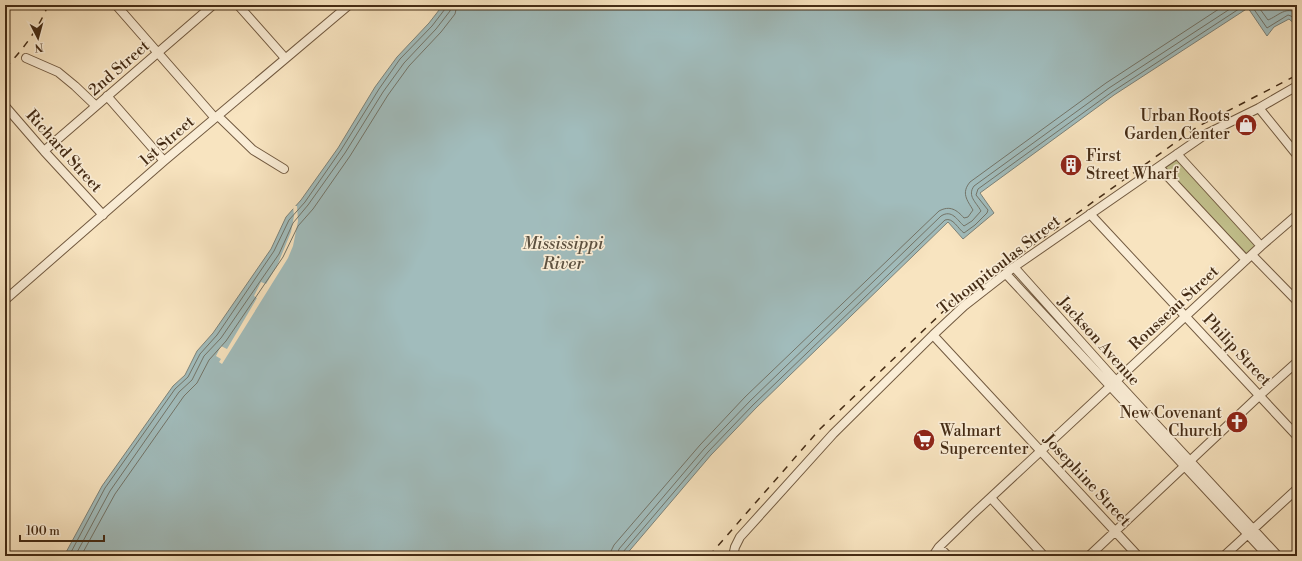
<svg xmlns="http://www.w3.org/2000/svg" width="1302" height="561" viewBox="0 0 1302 561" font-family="'Libre Bodoni',serif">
  <rect width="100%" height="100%" fill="#f8e4c0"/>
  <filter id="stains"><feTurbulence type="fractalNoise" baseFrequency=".005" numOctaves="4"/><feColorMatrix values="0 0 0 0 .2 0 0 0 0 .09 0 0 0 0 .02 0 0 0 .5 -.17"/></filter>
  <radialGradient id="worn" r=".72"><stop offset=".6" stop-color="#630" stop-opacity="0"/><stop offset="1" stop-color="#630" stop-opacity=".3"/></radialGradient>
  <path fill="#c3c28e" stroke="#847752" d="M1177,160L1257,245L1247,254L1165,168Z"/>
  <path fill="#a1bcbc" stroke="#7c8279" d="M443,5H1297V26L1289,19L1274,27L1267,36L1248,8L1114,95L980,193L994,213L963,239L948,222L756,408L711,455L625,556H64L102,486L173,386L185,375L197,351L213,333L271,249L286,217L301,200L338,148L375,87L397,57L429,23Z"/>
  <path fill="#f8e4c0" d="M293,206H297L298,221L293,246L288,258L222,364L219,362L221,359L216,356L221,346L227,349L257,298L254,296L261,282L266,284L277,266L291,232L294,216Z"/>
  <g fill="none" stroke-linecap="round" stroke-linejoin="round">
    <path stroke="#737468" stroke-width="1" d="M1251,5L1267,28L1288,15L1291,16L1297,21
      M1257,5L1268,20C1278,16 1287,5 1297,14
      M69,556L105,488L175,389L188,377L200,354L217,335L274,251L289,220L305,202L341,150L379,89L400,59L432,26L445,9L446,5
      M75,556L110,491L179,392L192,380L204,356L221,338L279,254L293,223L308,205L345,153L383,92L404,63L436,29L450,11L451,5
      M81,556L115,494L184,396L197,383L209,360L226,341L283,257L298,226L313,209L350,156L388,95L409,66L441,32L455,14L457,5
      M611,556V551L614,545L700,445L745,397L939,211C950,205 957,210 964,218L968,217L973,210C967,200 961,193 970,182L1106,83L1225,5
      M617,556L619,549L704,449L750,401L941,216C952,209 957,220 964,226L972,221L981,211C976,202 967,196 974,186L1109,88L1236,5
      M622,556L623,552L708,452L753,405L945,220C953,217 958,229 964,233L975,225L987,213L988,210L976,195L978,189L1112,92L1245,5"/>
    <g stroke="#725a40" stroke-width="10">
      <path id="minor" d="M116,5L215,118
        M238,5L285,58
        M26,58L58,72L75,86L96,106
        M107,96L164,161
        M5,106L44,151L103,215
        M1259,108L1297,155
        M218,116L253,150L284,169
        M44,151L213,5
        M1177,154L1261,246
        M1159,167L1246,260
        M1090,214L1297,436
        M1252,255L1297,301
        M1014,267L1116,381L1278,556
        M1006,274L1268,556
        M5,300L164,161L349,5
        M933,335L1138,556
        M991,498L1044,556
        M939,547L948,556
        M733,556L735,547L740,537L833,434L933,335L964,306L1014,267L1206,134L1259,108L1297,86
        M933,556L939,547L973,514L1261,246L1297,215
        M1089,556L1260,395L1297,362
        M1224,556L1297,489"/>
    </g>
    <use href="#minor" stroke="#faedd6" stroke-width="8"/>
    <path stroke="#452c15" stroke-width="1.5" stroke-dasharray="7 7" stroke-linecap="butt" d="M5,68C23,50 39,28 48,5
      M709,556L820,429L950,305L1197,127L1297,75"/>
  </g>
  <defs>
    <g id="shop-disc" transform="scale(1.15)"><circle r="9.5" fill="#8f2418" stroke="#faedd6"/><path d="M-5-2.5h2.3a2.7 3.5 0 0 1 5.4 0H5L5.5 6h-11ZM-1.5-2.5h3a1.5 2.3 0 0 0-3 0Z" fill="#fff"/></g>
    <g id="building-disc" transform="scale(1.15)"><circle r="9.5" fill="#8f2418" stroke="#faedd6"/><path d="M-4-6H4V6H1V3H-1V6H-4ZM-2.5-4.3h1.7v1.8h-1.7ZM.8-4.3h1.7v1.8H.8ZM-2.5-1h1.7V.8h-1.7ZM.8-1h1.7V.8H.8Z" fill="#fff"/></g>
    <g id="church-disc" transform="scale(1.15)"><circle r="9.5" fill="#8f2418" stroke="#faedd6"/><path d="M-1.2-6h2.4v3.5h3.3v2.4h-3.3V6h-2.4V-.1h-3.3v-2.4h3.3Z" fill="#fff"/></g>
    <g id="supermarket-disc" transform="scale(1.15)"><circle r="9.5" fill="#8f2418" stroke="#faedd6"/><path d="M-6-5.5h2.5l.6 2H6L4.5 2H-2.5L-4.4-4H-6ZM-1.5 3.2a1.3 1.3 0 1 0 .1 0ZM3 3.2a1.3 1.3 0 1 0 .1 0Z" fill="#fff"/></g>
  </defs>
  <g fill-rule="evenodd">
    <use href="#shop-disc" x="1246" y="125"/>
    <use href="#building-disc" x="1071" y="165"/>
    <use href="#church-disc" x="1237" y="422"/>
    <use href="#supermarket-disc" x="924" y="440"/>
  </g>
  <g text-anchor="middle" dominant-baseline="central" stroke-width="3.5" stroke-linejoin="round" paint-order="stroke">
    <g font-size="16" fill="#452c15" stroke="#faedd6">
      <text transform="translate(119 68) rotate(-41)">2nd Street</text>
      <text transform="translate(167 141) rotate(-41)">1st Street</text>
      <text transform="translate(64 151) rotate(48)">Richard Street</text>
      <text transform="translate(999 265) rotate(-38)">Tchoupitoulas Street</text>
      <text transform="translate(1174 308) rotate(-43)">Rousseau Street</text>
      <text transform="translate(1099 341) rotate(48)">Jackson Avenue</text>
      <text transform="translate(1237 350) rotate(47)">Philip Street</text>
      <text transform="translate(1087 480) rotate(47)">Josephine Street</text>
    </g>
    <g font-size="16" fill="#452c15" stroke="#faedd6" text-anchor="end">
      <text x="1230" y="116">Urban Roots<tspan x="1230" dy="18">Garden Center</tspan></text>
      <text x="1086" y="156" text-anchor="start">First<tspan x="1086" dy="18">Street Wharf</tspan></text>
      <text x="1222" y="413">New Covenant<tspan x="1222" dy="18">Church</tspan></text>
      <text x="940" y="431" text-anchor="start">Walmart<tspan x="940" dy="18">Supercenter</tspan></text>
    </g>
    <g font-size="17" font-style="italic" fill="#5c503f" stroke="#faedd6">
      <text x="563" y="244">Mississippi<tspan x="563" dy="20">River</tspan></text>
    </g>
  </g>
  <rect width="1302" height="561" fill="none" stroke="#f8e4c0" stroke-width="20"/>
  <rect x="6" y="6" width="1290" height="549" fill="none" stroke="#452c15" stroke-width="2"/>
  <rect x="10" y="10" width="1282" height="541" fill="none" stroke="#452c15"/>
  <g transform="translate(38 38) rotate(174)" stroke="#faedd6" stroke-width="3" paint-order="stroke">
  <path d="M0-3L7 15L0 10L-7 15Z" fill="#452c15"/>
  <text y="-6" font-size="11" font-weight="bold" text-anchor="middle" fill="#452c15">N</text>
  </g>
  <path d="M20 535v6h84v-6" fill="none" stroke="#452c15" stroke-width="2"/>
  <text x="26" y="535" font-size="12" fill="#452c15" stroke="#faedd6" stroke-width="3" paint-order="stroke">100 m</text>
  <rect width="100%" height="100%" filter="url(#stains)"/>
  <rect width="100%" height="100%" fill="url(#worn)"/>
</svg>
